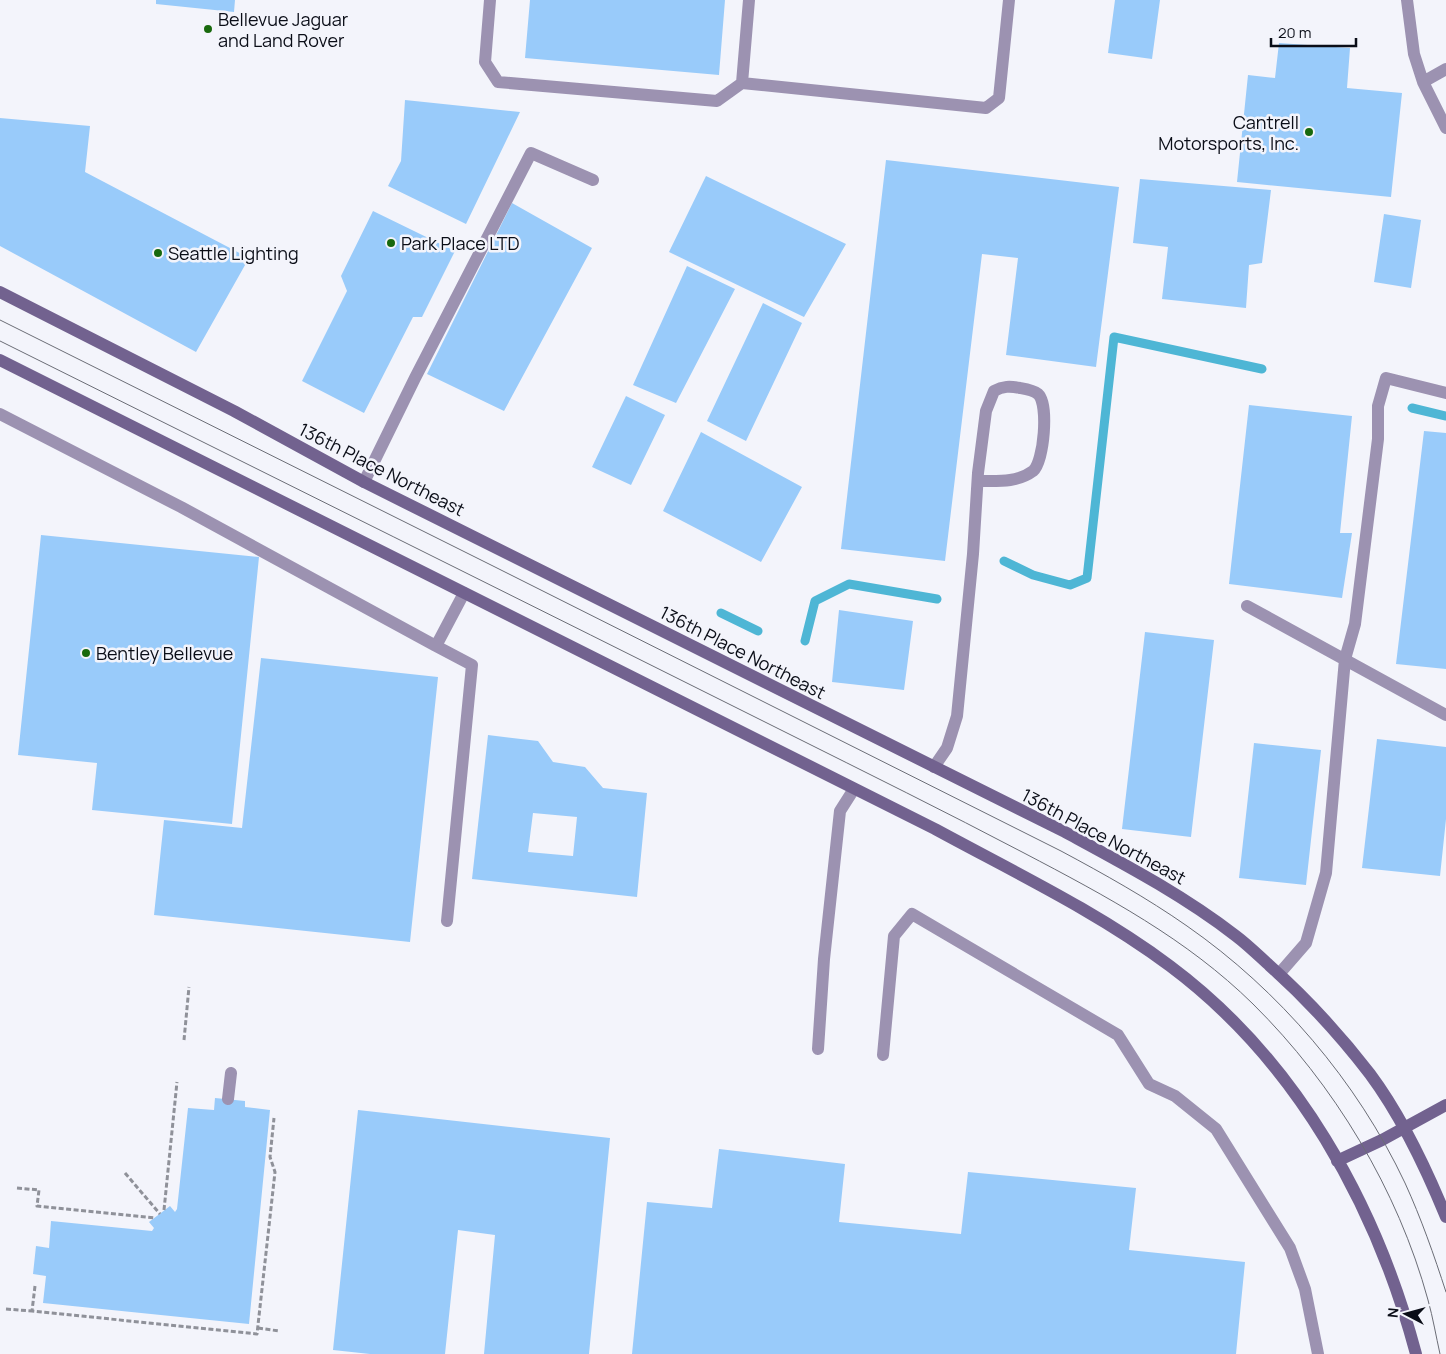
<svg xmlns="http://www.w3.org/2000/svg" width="1446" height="1354" viewBox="0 0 1446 1354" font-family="Manrope,sans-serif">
  <rect width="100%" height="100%" fill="#f3f4fb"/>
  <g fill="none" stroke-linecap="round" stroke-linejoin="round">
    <path stroke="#4eb6d5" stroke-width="9" d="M1412,408L1446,416
      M1004,561L1033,575L1070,585L1087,578L1114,337L1262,369
      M721,613L758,631
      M805,641L815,601L849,584L937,599"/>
  </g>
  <path fill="#99cbfa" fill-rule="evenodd" d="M156,0H235L234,12L156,4Z
    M530,0H725L719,75L525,58Z
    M1115,0H1160L1152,59L1108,53Z
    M1279,43L1350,48L1347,88L1402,93L1391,197L1237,182L1248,75L1275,78Z
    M405,100L520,112L466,224L388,186L401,161Z
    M0,118L90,126L85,172L249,258L196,352L0,246Z
    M886,160L1119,187L1096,367L1006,355L1018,258L982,254L945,561L841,549Z
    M706,176L846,244L804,317L669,252Z
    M1140,179L1271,190L1262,263L1249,265L1246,308L1162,299L1168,247L1133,243Z
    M512,203L592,248L504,411L427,374Z
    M373,211L455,251L422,317H413L364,413L302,381L347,291L341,276Z
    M1384,214L1421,220L1411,288L1374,282Z
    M687,266L735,289L676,403L633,385Z
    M763,303L802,323L746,441L707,421Z
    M626,396L665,415L631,485L592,467Z
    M1249,405L1352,416L1340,533H1352L1342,598L1229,584Z
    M1424,431L1446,433V669L1396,664Z
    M701,432L802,487L761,562L663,511Z
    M41,535L259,557L232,824L92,810L97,763L18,755Z
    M839,610L913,621L904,690L832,682Z
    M1145,632L1214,640L1191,837L1122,829Z
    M261,658L438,677L410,942L154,915L164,820L242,828Z
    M488,735L538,741L553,762L585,767L603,788L647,793L637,897L472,879ZM533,813L577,817L573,856L528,852Z
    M1377,739L1446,747V819L1440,876L1362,868Z
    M1254,743L1321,750L1306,885L1239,878Z
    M215,1098L245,1101V1107L270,1110L249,1324L43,1303L46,1276L33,1274L36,1246L49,1248L51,1221L152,1231L154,1228L149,1222L170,1206L175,1212L177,1209L188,1108L214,1110Z
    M358,1110L610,1138L589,1354H484L495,1235L458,1230L445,1354H370L333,1350Z
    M719,1149L845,1164L839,1222L961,1234L968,1172L1136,1188L1129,1250L1245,1262L1236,1354H632L647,1202L712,1208Z"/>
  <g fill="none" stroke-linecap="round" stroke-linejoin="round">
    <path stroke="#8f9199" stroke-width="3" stroke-dasharray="5 2.5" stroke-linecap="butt" d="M184,1040L189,987
      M125,1173L160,1214
      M17,1188L39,1190L37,1206L155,1218
      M164,1210L177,1082
      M35,1286L32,1311L257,1334L275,1172L270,1157L274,1118
      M6,1309L32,1311
      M258,1328L279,1331"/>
    <path stroke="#9c92b1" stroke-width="12" d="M490,0L485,62L498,82L717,101L742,83L749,0
      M1407,0L1414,54L1423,82L1446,128
      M1423,82L1446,69
      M742,83L986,108L999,98L1009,0
      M0,414L181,507L436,646
      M364,482L415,378L531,153L593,180
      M1247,606L1446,715
      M934,767L947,748L957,716L973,554L978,473L986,411L994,391C1003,386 1010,386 1020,388C1026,389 1033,390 1038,394C1049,404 1044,462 1033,471C1017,483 997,481 978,481
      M447,921L472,665L436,646L464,593
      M1279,974L1306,943L1326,873L1345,659L1355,624L1378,439V406L1386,378L1446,393
      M818,1049L824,959L840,811L854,789
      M883,1055L894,936L912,914L1118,1035L1149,1084L1175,1096L1216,1129L1290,1248L1305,1289L1318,1354
      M228,1099L231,1073"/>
    <path stroke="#72628f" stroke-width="12" d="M0,292L234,411L364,482L1065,832C1124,864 1183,895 1236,936C1248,945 1259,956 1270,966C1307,999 1340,1035 1370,1074C1402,1117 1426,1168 1446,1217
      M0,360L935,829C1014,872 1098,912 1170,966C1296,1060 1376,1204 1416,1354
      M1337,1161L1382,1140L1446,1105"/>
    <path stroke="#6b6d76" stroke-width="1" d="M0,320L493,566L1061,851C1104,874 1147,898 1187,926C1279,990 1357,1081 1405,1183C1421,1218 1434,1255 1446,1292
      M0,341C263,472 525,602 787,733C867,773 946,812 1024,853C1106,896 1187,939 1253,1004C1334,1084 1398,1190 1428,1300C1433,1318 1436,1336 1440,1354"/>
  </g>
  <g fill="#18690d" stroke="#f3f4fb" stroke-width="2">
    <circle cx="208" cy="29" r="5"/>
    <circle cx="1309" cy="132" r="5"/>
    <circle cx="391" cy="243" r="5"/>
    <circle cx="158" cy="253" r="5"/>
    <circle cx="86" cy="653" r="5"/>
  </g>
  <g text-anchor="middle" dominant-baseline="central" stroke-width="5" stroke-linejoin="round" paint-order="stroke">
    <g font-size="18" fill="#0a0d17" stroke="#f3f4fb" text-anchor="start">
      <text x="218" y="19">Bellevue Jaguar<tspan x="218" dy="21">and Land Rover</tspan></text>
      <text x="1299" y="122" text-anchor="end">Cantrell<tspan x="1299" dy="21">Motorsports, Inc.</tspan></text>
      <text x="401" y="243">Park Place LTD</text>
      <text x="168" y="253">Seattle Lighting</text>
      <text x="96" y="653">Bentley Bellevue</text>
    </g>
    <g font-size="18" fill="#0a0d17" stroke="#f3f4fb">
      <text transform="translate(382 469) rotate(27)">136th Place Northeast</text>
      <text transform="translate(743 652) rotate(27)">136th Place Northeast</text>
      <text transform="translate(1104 836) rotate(28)">136th Place Northeast</text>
    </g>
  </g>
  <g transform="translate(1406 1314) rotate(276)" stroke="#f3f4fb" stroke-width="4" paint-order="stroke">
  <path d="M0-4L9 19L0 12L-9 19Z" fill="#0a0d17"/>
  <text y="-8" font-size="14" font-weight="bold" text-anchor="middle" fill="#0a0d17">N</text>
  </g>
  <path d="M1271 38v8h85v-8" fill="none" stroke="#0a0d17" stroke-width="2.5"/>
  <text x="1278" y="38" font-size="15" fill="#0a0d17" stroke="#f3f4fb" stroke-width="4" paint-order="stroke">20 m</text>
</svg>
